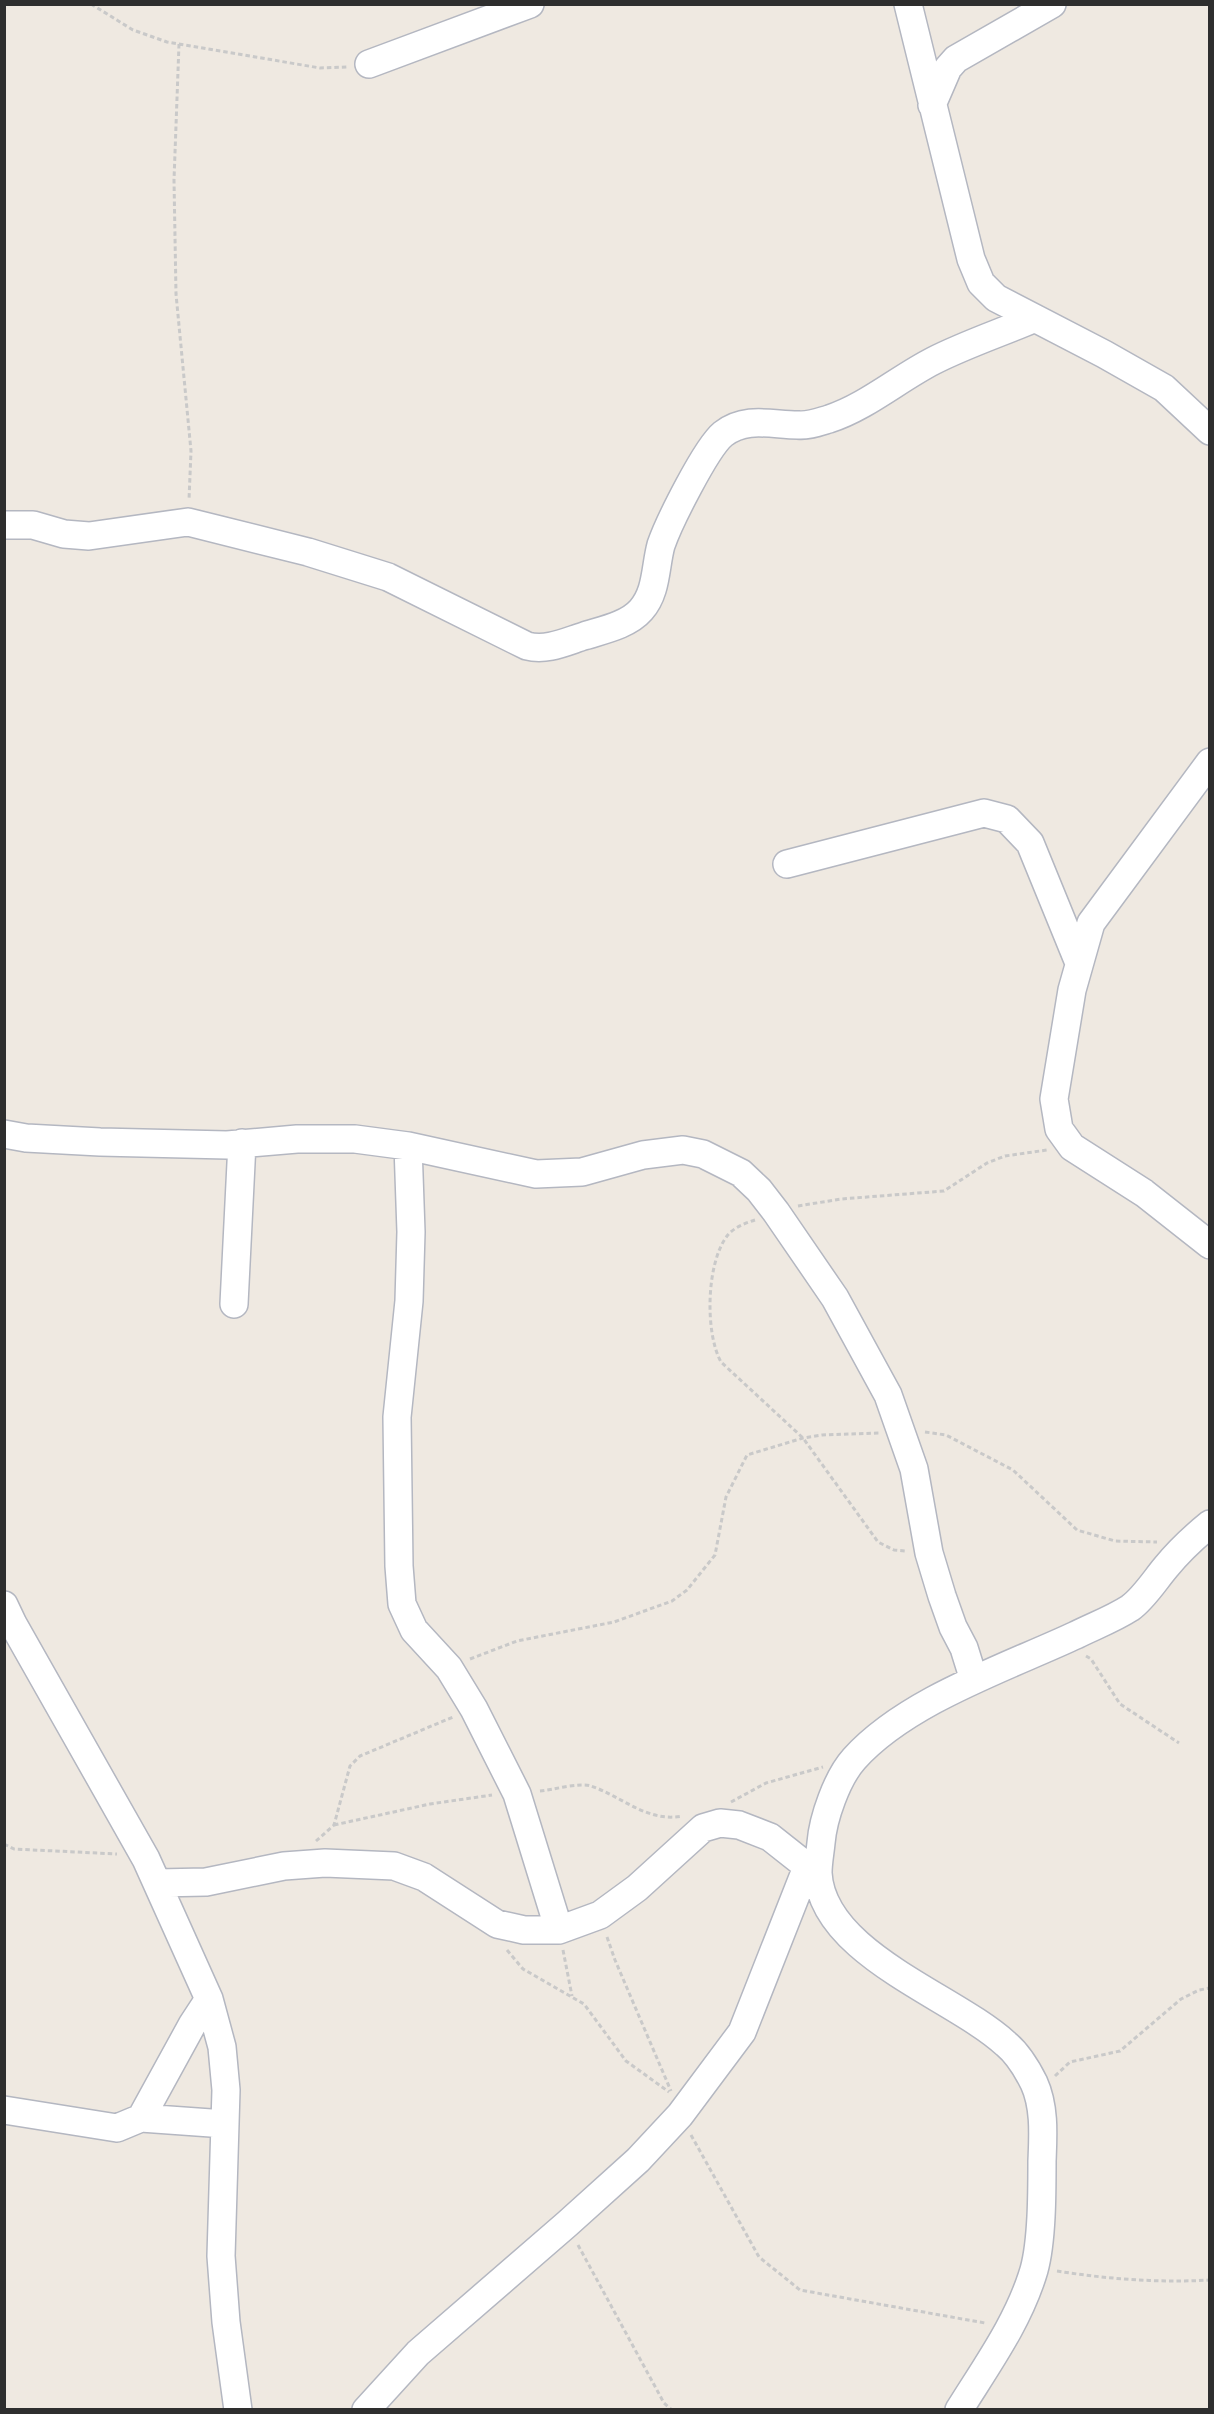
<svg xmlns="http://www.w3.org/2000/svg" width="1214" height="2414" viewBox="0 0 1214 2414" font-family="Cabin,sans-serif">
  <rect width="100%" height="100%" fill="#efe9e1"/>
  <g fill="none" stroke-linecap="round" stroke-linejoin="round">
    <g stroke="#b4b7c1" stroke-width="30">
      <path id="minor" d="M908,4L971,259L981,283L996,298L1104,354L1164,388L1210,431
        M369,64L530,4
        M932,105L948,68L956,59L1052,4
        M4,525H33L64,534L89,536L188,522L308,552L388,577L527,646C547,651 565,642 584,636C603,630 628,625 641,610C657,592 655,567 661,545C669,522 706,448 723,434C746,416 772,425 798,425C809,426 819,422 829,419C866,407 898,379 933,361C964,345 1000,333 1033,319
        M1210,762L1091,923L1072,990L1054,1099L1059,1129L1072,1147L1144,1193L1210,1245
        M787,864L984,813L1007,819L1030,843L1079,963
        M4,1134L26,1138L100,1142L227,1145L297,1139H355L408,1146L536,1174L582,1172L643,1155L683,1150L703,1154L741,1173L759,1190L776,1212L835,1298L888,1395L914,1469L929,1553L942,1596L953,1627L964,1648L974,1680
        M408,1146L411,1232L409,1301L397,1417L399,1566L402,1604L414,1630L449,1668L474,1709L517,1794L559,1930
        M234,1304L242,1143
        M4,1605L13,1624L146,1859L209,1999L222,2047L226,2090L221,2256L226,2322L238,2410
        M157,1883L206,1882L284,1866L325,1863L394,1866L424,1877L497,1924L524,1930H559L600,1915L637,1888L703,1828L720,1823L739,1825L770,1837L818,1875
        M4,2110L117,2128L141,2118L192,2025L209,1999
        M141,2118L225,2124
        M366,2410L418,2353L567,2224L638,2160L680,2115L742,2032L807,1867
        M959,2410C987,2365 1019,2321 1034,2270C1042,2241 1042,2193 1042,2161C1043,2136 1045,2107 1034,2083C1027,2069 1018,2054 1006,2044C954,1996 822,1954 818,1873C818,1863 820,1853 821,1843C823,1818 837,1778 854,1759C906,1701 1005,1668 1076,1635C1094,1626 1113,1619 1130,1608C1144,1598 1155,1580 1166,1567C1179,1551 1194,1537 1210,1524"/>
    </g>
    <path stroke="#c9c9c9" stroke-width="3" stroke-dasharray="4.5 3" stroke-linecap="butt" d="M91,4L133,30L167,42L320,68L347,67
      M179,44L174,180L176,294L191,451L189,500
      M798,1206L841,1199L944,1191L987,1163L1005,1156L1047,1150
      M755,1220C745,1223 733,1228 727,1236C706,1264 705,1333 721,1362L803,1438L878,1542L894,1550L906,1551
      M925,1432L946,1435L1013,1470L1077,1530L1115,1541L1157,1542
      M1086,1656L1091,1659L1120,1704L1179,1743
      M470,1659L517,1641L614,1622L672,1601L687,1590L715,1555L726,1497L747,1455L803,1438L822,1435L879,1433
      M540,1791C552,1790 581,1782 591,1786C621,1796 648,1823 682,1816
      M731,1802L766,1783L823,1767
      M334,1825L430,1804L492,1795
      M316,1841L334,1825L350,1766L360,1756L453,1717
      M4,1844L14,1849L117,1854
      M607,1937L615,1960L671,2091
      M507,1950L523,1969L584,2004L626,2061L669,2092
      M563,1950L572,1996
      M1055,2076L1070,2062L1120,2051L1181,1999L1199,1990L1210,1988
      M691,2135L759,2257L800,2290L985,2323
      M578,2245L664,2403L672,2410
      M1057,2271C1107,2279 1159,2283 1210,2280"/>
    <use href="#minor" stroke="#fff" stroke-width="27"/>
  </g>
  <rect width="1214" height="2414" fill="none" stroke="#2e2e2e" stroke-width="12"/>
</svg>
